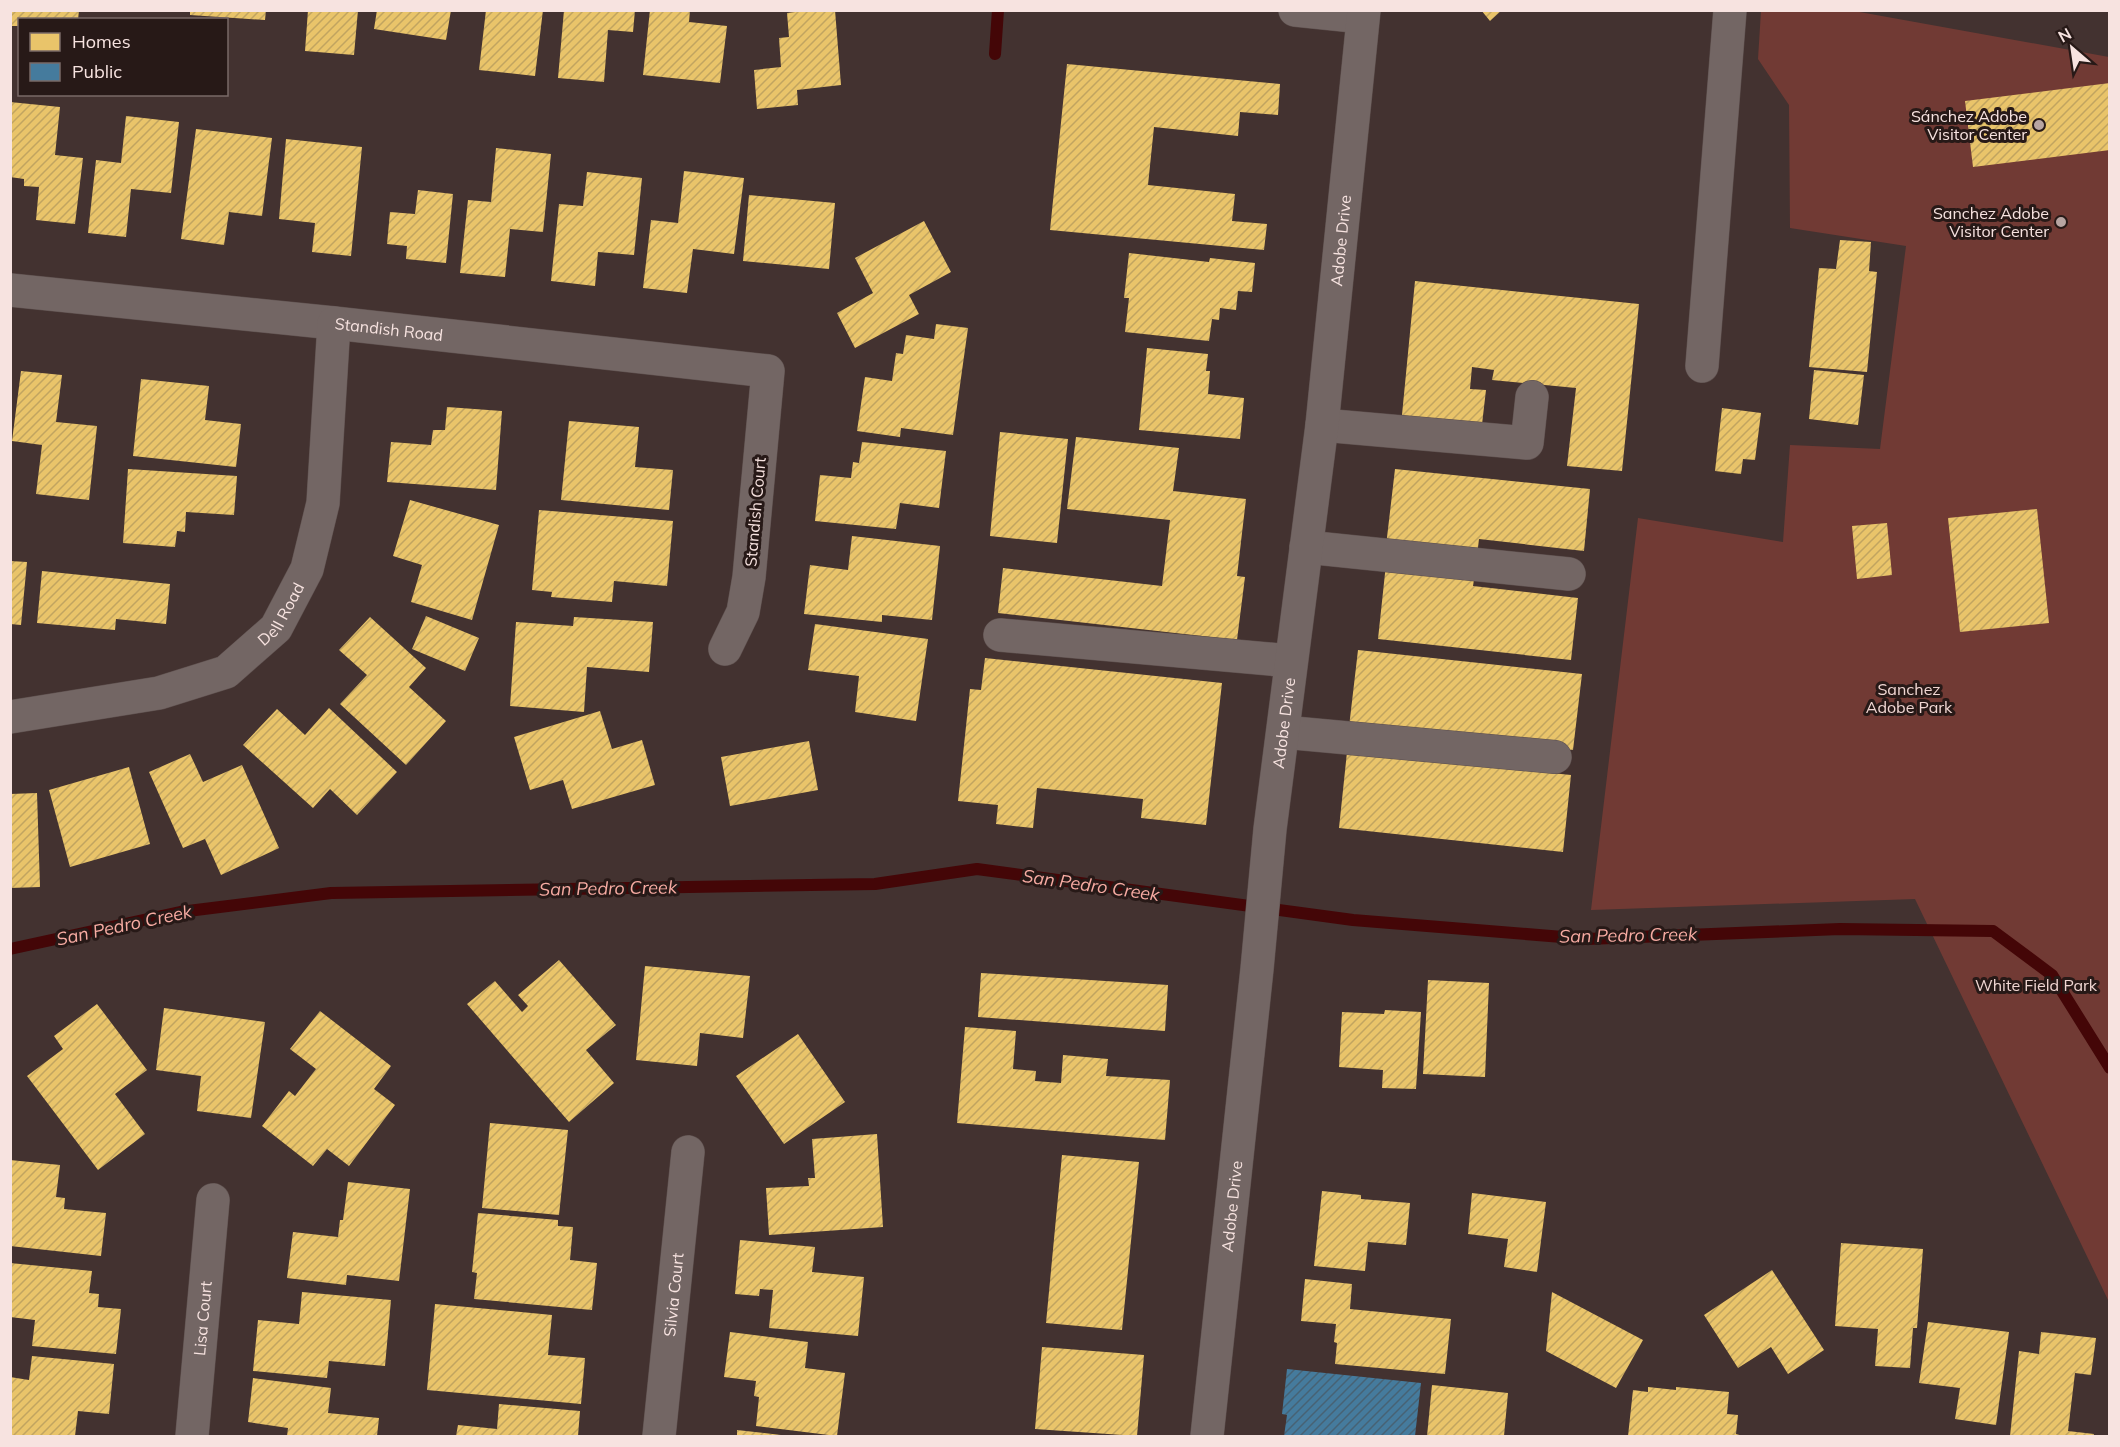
<svg xmlns="http://www.w3.org/2000/svg" width="2120" height="1447" viewBox="0 0 2120 1447" font-family="Mulish,sans-serif">
  <defs>
    <pattern id="homes-hatch" width="6" height="6" patternUnits="userSpaceOnUse" patternTransform="scale(1.5)"><rect width="6" height="6" fill="#e9c46a"/><path d="M-1 1l2-2M0 6l6-6M5 7l2-2" fill="none" stroke="#c1a460"/></pattern>
    <pattern id="public-hatch" width="6" height="6" patternUnits="userSpaceOnUse" patternTransform="scale(1.5)"><rect width="6" height="6" fill="#457b9d"/><path d="M-1 1l2-2M0 6l6-6M5 7l2-2" fill="none" stroke="#476274"/></pattern>
  </defs>
  <rect width="100%" height="100%" fill="#433230"/>
  <path fill="#713a34" d="M1761,11H1854L2109,57V1302L1915,899L1591,910L1638,518L1783,542L1790,445L1880,449L1906,246L1790,228L1789,105L1758,59Z"/>
  <path fill="url(#homes-hatch)" d="M10,10H79L78,20H20V26H10Z
    M190,10H266L265,20L190,15Z
    M308,10H358L354,55L305,51Z
    M377,10H451L446,40L374,29Z
    M486,10H543L535,76L479,70Z
    M564,10H635L633,32L608,30L604,82L558,78Z
    M650,10H690L689,22L727,26L720,83L643,75Z
    M812,10H835L841,85L797,90L798,105L757,109L754,70L781,67L779,38L789,37L787,13Z
    M1481,10H1502L1490,21Z
    M1067,64L1280,84L1278,115L1240,112L1238,136L1154,127L1148,185L1235,194L1232,221L1267,224L1264,250L1050,230Z
    M2110,83V150L1973,167L1965,101Z
    M10,102L60,107L55,155L83,158L75,224L36,220L39,187L24,186V179L10,177Z
    M126,116L179,122L171,193L131,189L126,237L88,233L96,160L121,163Z
    M196,129L272,138L262,216L229,212L224,245L181,239Z
    M286,139L362,147L351,256L312,252L315,223L279,219Z
    M496,148L551,154L543,232L510,229L505,277L460,273L468,200L491,202Z
    M684,171L744,178L734,254L693,249L687,293L643,288L651,220L678,223Z
    M587,172L642,178L634,255L598,252L595,286L551,281L559,204L583,206Z
    M418,190L453,194L446,263L406,259L407,246L387,244L390,212L415,214Z
    M749,195L835,203L829,269L743,261Z
    M924,221L951,272L909,295L919,314L855,348L837,313L873,293L855,258Z
    M1840,240L1871,242L1869,271L1877,272L1867,372L1809,367L1819,268L1836,269Z
    M1129,253L1209,262L1210,258L1255,263L1252,292L1238,291L1236,310L1220,308L1219,320L1212,319L1209,341L1125,332L1129,298H1124Z
    M1415,281L1639,304L1622,471L1567,466L1576,388L1492,380L1494,370L1472,367L1470,389L1486,390L1481,433L1401,425Z
    M936,324L968,328L953,435L901,428L900,437L857,431L865,377L892,381L896,353L903,354L906,335L934,339Z
    M1147,348L1208,354L1206,371H1210L1208,394L1244,398L1240,439L1139,430Z
    M1814,370L1864,375L1858,425L1809,419Z
    M21,371L62,375L56,422L97,426L89,500L36,494L42,445L12,441Z
    M141,379L209,386L205,420L241,424L236,467L133,456Z
    M447,407L502,411L496,490L387,482L391,442L431,445L433,430H445Z
    M1722,408L1761,413L1755,460L1743,459L1741,474L1715,471Z
    M569,421L639,427L635,467L673,470L669,510L561,500Z
    M1000,432L1068,439L1057,543L990,536Z
    M1076,437L1179,448L1173,491L1246,499L1237,576L1245,577L1237,640L998,613L1003,568L1162,586L1170,520L1067,509Z
    M862,442L946,451L939,508L900,503L896,529L815,521L820,475L851,478L853,462L859,463Z
    M128,469L237,476L234,515L186,512L185,532L177,531L175,547L123,543Z
    M1395,469L1590,489L1584,551L1479,539L1477,556L1386,546Z
    M410,500L499,525L472,620L411,602L422,565L393,556Z
    M2037,509L2049,623L1960,632L1948,518Z
    M539,510L673,521L667,586L614,581L612,602L551,597L552,592L532,590Z
    M1887,523L1892,575L1857,579L1852,526Z
    M852,536L940,546L932,620L882,615V622L804,614L810,565L848,570Z
    M10,561L27,562L21,625L10,624Z
    M1386,564L1475,573L1473,586L1578,598L1571,660L1378,639Z
    M42,571L170,584L166,624L116,619L115,630L37,623Z
    M426,616L479,638L465,671L412,649Z
    M370,617L426,668L409,687L446,721L406,765L340,704L367,675L339,650Z
    M574,617L653,622L649,672L587,667L584,712L510,706L516,622L573,626Z
    M815,624L928,639L916,721L855,712L859,676L808,670Z
    M1358,650L1582,674L1573,750L1349,727Z
    M985,658L1222,683L1206,825L1141,818L1143,799L1037,788L1033,828L996,824L998,805L958,801L970,689L981,690Z
    M329,708L397,772L357,815L330,789L313,808L243,745L277,709L305,735Z
    M600,711L612,749L642,740L655,785L572,809L563,780L530,790L514,737Z
    M809,741L818,790L730,806L721,757Z
    M1347,752L1571,775L1563,852L1339,828Z
    M190,754L203,782L242,765L279,848L221,875L205,839L183,848L149,772Z
    M129,767L150,844L70,867L49,790Z
    M37,793L40,887L10,888V794Z
    M559,960L616,1025L586,1050L614,1083L569,1122L467,1004L495,981L522,1012L528,1006L518,995Z
    M645,966L750,976L743,1038L700,1033L697,1066L636,1060Z
    M981,973L1168,985L1165,1031L978,1017Z
    M1428,980L1489,983L1485,1077L1423,1074Z
    M97,1004L147,1070L115,1094L145,1134L98,1170L27,1076L63,1049L54,1036Z
    M164,1008L265,1022L251,1118L197,1111L201,1076L156,1070Z
    M1385,1010L1421,1012L1416,1089L1382,1088L1383,1070L1339,1067L1342,1012L1384,1014Z
    M320,1011L391,1066L374,1089L395,1105L349,1166L327,1149L313,1166L262,1126L289,1091L295,1096L316,1069L290,1049Z
    M965,1027L1016,1031L1013,1069L1036,1071L1035,1081L1061,1083L1063,1055L1108,1059L1106,1076L1170,1080L1165,1140L957,1123Z
    M798,1034L845,1102L784,1144L736,1076Z
    M490,1123L568,1130L559,1215L482,1208Z
    M877,1134L883,1227L769,1235L766,1188L809,1186L808,1178H815L812,1139Z
    M1062,1155L1139,1162L1122,1330L1046,1323Z
    M10,1160L60,1165L56,1197L65,1198L64,1209L106,1213L101,1256L10,1246Z
    M348,1182L410,1189L399,1281L347,1275L346,1285L287,1278L293,1232L338,1237L340,1220H343Z
    M1322,1191L1361,1195V1199L1410,1203L1406,1245L1368,1242L1365,1271L1314,1266Z
    M1472,1193L1546,1202L1537,1272L1504,1267L1508,1239L1468,1234Z
    M478,1213L558,1220V1226L573,1227L570,1260L597,1263L592,1310L474,1299L477,1273L472,1272Z
    M740,1240L815,1247L812,1272L864,1277L858,1336L769,1328L773,1290L760,1289L759,1296L735,1294Z
    M1841,1243L1923,1249L1917,1328H1913L1910,1368L1875,1366L1878,1329L1835,1326Z
    M10,1263L92,1271L89,1293L99,1294L98,1307L121,1309L116,1354L32,1346L35,1320L10,1317Z
    M1772,1270L1824,1350L1788,1374L1771,1347L1738,1368L1704,1315Z
    M1305,1279L1352,1284L1350,1309L1451,1319L1445,1374L1335,1364L1337,1343L1334,1342L1336,1324L1301,1321Z
    M302,1292L391,1300L385,1366L329,1361L327,1378L253,1371L258,1320L299,1324Z
    M1552,1292L1643,1340L1616,1388L1546,1351Z
    M435,1304L552,1315L548,1355L585,1358L581,1404L427,1390Z
    M1928,1322L2009,1332L1996,1425L1955,1419L1960,1388L1919,1383Z
    M730,1332L808,1342L805,1368L845,1373L837,1436L756,1426L759,1397L754,1396L756,1381L724,1377Z
    M2041,1332L2096,1338L2091,1375L2075,1373L2068,1431L2094,1434V1436H2010L2019,1351L2039,1354Z
    M1042,1347L1144,1355L1137,1436L1035,1429Z
    M32,1356L114,1364L109,1414L78,1411L75,1436H10V1377L29,1380Z
    M253,1378L331,1388L328,1413L379,1418L377,1436H287L288,1428L248,1422Z
    M1432,1385L1508,1393L1504,1436H1427Z
    M1648,1387L1676,1390V1387L1729,1392L1727,1414L1738,1415L1736,1434L1743,1436H1628L1633,1390L1648,1392Z
    M499,1404L580,1411L578,1436H456L458,1425L497,1429Z
    M737,1430L781,1435V1436H737Z"/>
  <path fill="url(#public-hatch)" d="M1287,1369L1421,1383L1415,1436H1284L1287,1415L1282,1414Z"/>
  <g fill="none" stroke-linecap="round" stroke-linejoin="round">
    <path stroke="#440607" stroke-width="12" d="M995,54L998,10
      M10,949L180,912L331,893L875,884L977,869L1353,920L1587,939L1840,929L1993,931L2052,975L2110,1068"/>
    <g stroke="#5d4f4d" stroke-width="34">
      <g id="minor">
        <path d="M1295,10L1363,17"/>
        <path id="s1" d="M10,290L334,323L768,371L749,577L743,612L725,649"/>
        <path d="M1702,366L1730,10"/>
        <path d="M1322,425L1527,443L1532,397"/>
        <path d="M1306,547L1569,574"/>
        <path d="M1000,635L1291,661"/>
        <path id="s2" d="M10,717L159,693L226,672L276,628L307,569L323,503L334,323"/>
        <path d="M1283,732L1555,757"/>
        <path id="s3" d="M192,1436L213,1200"/>
        <path id="s4" d="M659,1436L688,1152"/>
        <path id="s5" d="M1207,1436L1257,969L1270,829L1322,425L1364,10"/>
      </g>
    </g>
    <use href="#minor" stroke="#736664" stroke-width="33"/>
  </g>
  <g fill="#b8a5a2" stroke="#271917" stroke-width="2">
    <circle cx="2039" cy="125" r="6"/>
    <circle cx="2061" cy="222" r="6"/>
  </g>
  <g text-anchor="middle" dominant-baseline="central" stroke-width="6" stroke-linejoin="round" paint-order="stroke">
    <g font-size="16" fill="#f7e3e0" stroke="#271917" text-anchor="end">
      <text x="2027" y="116">Sánchez Adobe<tspan x="2027" dy="18">Visitor Center</tspan></text>
      <text x="2049" y="213">Sanchez Adobe<tspan x="2049" dy="18">Visitor Center</tspan></text>
    </g>
    <g font-size="16" fill="#f7e3e0" stroke="#271917">
      <text stroke="none"><textPath href="#s5" startOffset="1203">Adobe Drive</textPath></text>
      <text stroke="none"><textPath href="#s1" startOffset="381">Standish Road</textPath></text>
      <text transform="translate(755 512) rotate(-85)">Standish Court</text>
      <text stroke="none"><textPath href="#s2" startOffset="302">Dell Road</textPath></text>
      <text stroke="none"><textPath href="#s5" startOffset="717">Adobe Drive</textPath></text>
      <text stroke="none"><textPath href="#s5" startOffset="231">Adobe Drive</textPath></text>
      <text stroke="none"><textPath href="#s4" startOffset="142">Silvia Court</textPath></text>
      <text stroke="none"><textPath href="#s3" startOffset="118">Lisa Court</textPath></text>
    </g>
    <g font-size="16" fill="#f0d6d2" stroke="#271917">
      <text x="1909" y="689">Sanchez<tspan x="1909" dy="18">Adobe Park</tspan></text>
      <text x="2036" y="985">White Field Park</text>
    </g>
    <g font-size="18" font-style="italic" fill="#f7aba2" stroke="#271917">
      <text transform="translate(1091 885) rotate(8)">San Pedro Creek</text>
      <text transform="translate(608 888) rotate(-1)">San Pedro Creek</text>
      <text transform="translate(124 925) rotate(-12)">San Pedro Creek</text>
      <text transform="translate(1628 935) rotate(-1)">San Pedro Creek</text>
    </g>
  </g>
  <rect width="2120" height="1447" fill="none" stroke="#f7e3e0" stroke-width="24"/>
  <rect x="18" y="18" width="210" height="78" fill="#271917" stroke="#7a6a67" stroke-width="1.5"/>
  <rect x="30" y="33" width="30" height="18" fill="#e9c46a" stroke="#7a6a67" stroke-width="1.5"/>
  <text x="72" y="48" font-size="18" fill="#f7e3e0">Homes</text>
  <rect x="30" y="63" width="30" height="18" fill="#457b9d" stroke="#7a6a67" stroke-width="1.5"/>
  <text x="72" y="78" font-size="18" fill="#f7e3e0">Public</text>
  <g transform="translate(2072 48) rotate(331)" stroke="#271917" stroke-width="4.5" paint-order="stroke">
  <path d="M0-4.5L10 22L0 15L-10 22Z" fill="#f7e3e0"/>
  <text y="-9" font-size="16" font-weight="bold" text-anchor="middle" fill="#f7e3e0">N</text>
  </g>
</svg>
